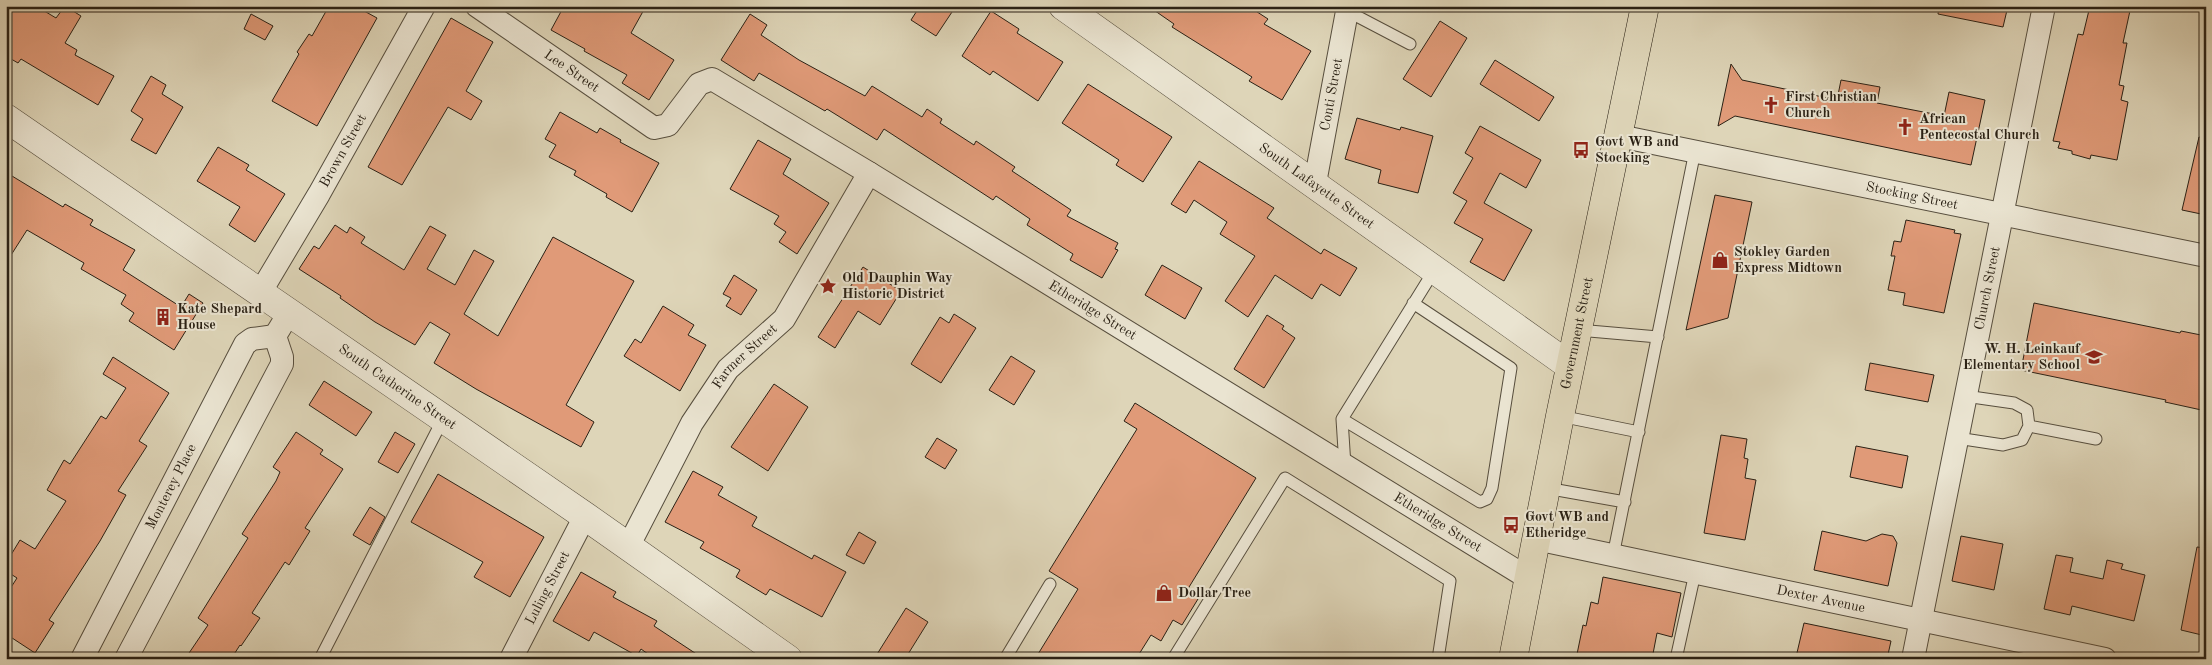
<svg xmlns="http://www.w3.org/2000/svg" width="2212" height="665" viewBox="0 0 2212 665" font-family="'Old Standard TT',serif">
  <rect width="100%" height="100%" fill="#ded5b8"/>
  <filter id="stains"><feTurbulence type="fractalNoise" baseFrequency=".004" numOctaves="4"/><feColorMatrix values="0 0 0 0 .2 0 0 0 0 .09 0 0 0 0 .02 0 0 0 .5 -.17"/></filter>
  <radialGradient id="worn" r=".72"><stop offset=".6" stop-color="#630" stop-opacity="0"/><stop offset="1" stop-color="#630" stop-opacity=".3"/></radialGradient>
  <path fill="#e09a78" stroke="#2a2115" d="M10,6H36L56,18L65,6L81,16L65,43L77,50L75,55L114,76L98,105L21,59L18,63L6,56V12Z
    M329,6H355L377,18L317,126L272,101L299,54L297,52L309,34L312,36Z
    M564,6H646L631,33L674,60L649,100L622,83L627,75L584,51L585,49L551,30Z
    M920,6H956L936,36L911,20Z
    M1148,6H1248L1268,19L1264,24L1311,51L1282,100L1249,81L1252,77L1172,27L1174,24Z
    M1939,6H2008L2003,27L1938,14Z
    M2090,6H2131L2123,43H2127L2119,85L2124,86L2121,100L2128,102L2117,160L2091,155L2090,159L2072,154V151L2058,148L2060,142L2053,141L2078,34L2083,35Z
    M991,11L1019,29L1017,33L1063,62L1038,101L993,71L990,75L962,56Z
    M251,14L273,26L265,40L244,29Z
    M750,14L767,25L761,35L799,60L865,96L872,86L922,117L927,109L942,119L940,123L974,145L976,141L1015,167L1012,171L1071,210L1067,216L1118,243L1115,249L1118,250L1102,278L1070,260L1073,254L1027,225L1030,219L996,196L993,200L884,129L877,140L827,109L825,111L759,73L754,81L721,60Z
    M451,18L493,42L466,91L482,101L471,120L448,107L402,185L368,167Z
    M1440,21L1467,38L1431,97L1403,79Z
    M1495,60L1554,97L1539,121L1480,84Z
    M1731,64L1742,80L1837,100L1841,80L1880,87L1877,103L1944,116L1949,92L1985,100L1971,165L1735,116L1718,126Z
    M151,76L166,85L162,94L183,107L156,154L131,140L143,119L131,111Z
    M1088,84L1172,137L1143,182L1116,165L1119,160L1062,123Z
    M560,112L597,133L600,128L621,140L620,142L659,163L632,212L606,197L607,194L574,175L576,171L549,157L556,145L545,139Z
    M1357,118L1400,130L1401,127L1433,136L1418,193L1378,183L1381,170L1345,159Z
    M1480,126L1541,160L1526,188L1500,173L1484,203L1532,230L1504,281L1470,262L1483,239L1454,223L1467,201L1453,193L1473,158L1465,153Z
    M2199,137L2206,138V215L2182,210Z
    M758,140L791,159L783,174L829,203L797,254L779,242L786,232L774,224L779,216L730,189Z
    M218,147L249,165L246,170L285,194L255,242L229,225L240,207L197,181Z
    M1199,161L1274,208L1267,218L1321,254L1324,249L1357,268L1340,296L1321,284L1312,299L1275,275L1248,317L1225,301L1255,256L1220,234L1227,222L1194,200L1186,213L1171,204Z
    M12,176L63,207L65,204L93,220L90,225L135,250L123,270L181,307L189,294L203,303L174,350L129,321L134,313L121,304L126,295L81,269L84,263L27,230L6,263V185Z
    M1715,195L1752,202L1728,318L1686,330Z
    M1906,220L1955,230L1954,233L1961,234L1944,313L1903,305L1905,293L1888,290L1895,256H1891L1894,241L1901,242Z
    M335,225L347,233L350,227L365,237L361,243L404,270L430,226L446,235L427,269L455,285L474,250L494,261L464,314L498,336L553,237L634,281L566,405L594,422L581,447L476,389L434,363L450,334L430,322L415,345L375,322L340,298L341,296L299,269L314,246L319,249Z
    M1162,265L1202,288L1185,319L1145,295Z
    M863,267L901,291L880,325L858,311L835,348L818,337Z
    M734,275L757,290L741,315L726,306L731,298L723,294Z
    M2034,303L2180,333L2181,331L2206,336V411L2165,402L2166,400L2021,370Z
    M663,306L694,325L688,335L706,345L680,391L624,356L635,339L641,343Z
    M954,314L976,328L941,383L911,364L940,317L949,323Z
    M1267,315L1284,326L1282,329L1295,338L1264,388L1234,369Z
    M1011,356L1035,371L1014,405L989,390Z
    M113,357L169,393L139,441L147,446L118,491L126,495L100,541L49,620L54,623L35,653L6,634V595L17,578L6,571V563L20,540L35,549L66,501L47,490L64,460L70,464L101,416L106,419L126,388L103,374Z
    M1870,363L1934,375L1928,402L1865,390Z
    M324,381L372,412L356,436L309,405Z
    M774,384L808,407L768,471L731,447Z
    M1135,403L1256,478L1186,592L1198,599L1182,625L1173,620L1161,641L1151,635L1136,659H1035L1078,589L1049,571L1137,429L1124,421Z
    M296,432L323,450L320,454L343,469L305,528L310,531L289,565L285,562L252,613L260,618L241,646L240,645L231,659H185L208,625L198,618L248,538L242,534L276,481L280,472L273,467Z
    M395,432L415,444L398,473L378,462Z
    M1721,435L1747,439L1744,458L1748,459L1745,478L1756,480L1745,540L1704,533Z
    M937,438L957,450L945,469L925,457Z
    M1856,446L1908,456L1902,488L1850,477Z
    M693,471L723,487L718,495L757,517L752,526L812,559L814,555L846,572L822,617L770,589L766,595L736,577L740,570L700,548L704,542L665,522Z
    M438,474L544,537L510,597L474,577L483,562L411,522Z
    M370,507L385,517L370,545L353,535Z
    M1822,531L1866,541L1882,534L1893,536L1897,543L1888,586L1814,570Z
    M859,532L876,542L864,564L846,555Z
    M1961,536L2003,544L1994,590L1952,581Z
    M2197,547L2206,548V636L2181,630Z
    M2056,555L2073,558L2070,572L2103,579L2107,560L2123,564L2121,569L2145,575L2134,621L2072,606L2070,615L2044,609Z
    M581,572L616,592L613,597L657,621L654,626L704,659H655L641,649L637,656L594,632L589,641L553,621Z
    M1603,577L1681,593L1672,637L1657,633L1652,659H1576L1583,625L1586,626L1591,602L1598,604Z
    M906,608L928,622L905,659H874Z
    M1804,623L1891,641L1887,659L1796,657Z"/>
  <g fill="none" stroke-linecap="round" stroke-linejoin="round">
    <g stroke="#574e3e" stroke-width="13">
      <path id="service" d="M1347,11L1410,44
        M1578,330L1658,337
        M1560,416L1639,432
        M1342,419L1480,502L1487,499L1492,488L1511,368L1413,303
        M2029,426L2096,439
        M1957,438L2003,445L2022,440L2029,426L2027,410L2014,403L1965,396
        M1345,466L1342,419L1435,269
        M1546,488L1625,502
        M1613,556L1695,151
        M320,659L443,419
        M1005,659L1050,584
        M1173,659L1285,478L1450,581L1438,659
        M1676,659L1695,573"/>
    </g>
    <g stroke="#574e3e" stroke-width="24">
      <g id="minor">
        <path id="s1" d="M477,6L654,128L668,125L699,84L712,79L869,173L1528,578"/>
        <path id="s2" d="M1619,136L2206,256"/>
        <path id="s3" d="M1315,183L1348,6"/>
        <path id="s4" d="M260,293L319,194L424,6"/>
        <path id="s5" d="M1536,539L2105,659"/>
        <path id="s6" d="M628,547L692,423L728,369L784,319L869,173"/>
        <path id="s7" d="M82,659L245,344L252,339L275,336"/>
        <path d="M126,659L282,364V357L275,336L289,313"/>
        <path id="s8" d="M511,659L585,516"/>
        <path id="s9" d="M1913,659L2044,6"/>
      </g>
    </g>
    <g stroke="#574e3e" stroke-width="29">
      <g id="tertiary">
        <path id="s10" d="M1063,6L1570,366"/>
        <path id="s11" d="M6,118L585,516L788,659"/>
      </g>
    </g>
    <g stroke="#2a2115" stroke-width="29">
      <g id="primary">
        <path id="s12" d="M1513,659L1560,416L1645,6"/>
      </g>
    </g>
    <use href="#service" stroke="#eae4d1" stroke-width="11"/>
    <use href="#minor" stroke="#eae4d1" stroke-width="22"/>
    <use href="#tertiary" stroke="#eae4d1" stroke-width="28"/>
    <use href="#primary" stroke="#ded5b8" stroke-width="28"/>
  </g>
  <defs>
    <g id="church-bare" transform="scale(1.35)"><path d="M-1.2-6h2.4v3.5h3.3v2.4h-3.3V6h-2.4V-.1h-3.3v-2.4h3.3Z" fill="#8f2418" stroke="#eae4d1" stroke-width="2.5" paint-order="stroke"/></g>
    <g id="bus-bare" transform="scale(1.35)"><path d="M-5-6H5V4H4V6H2V4H-2V6H-4V4H-5ZM-3.5-4V0h7V-4ZM-3.5 1.2v1.5H-2V1.2ZM2 1.2v1.5H3.5V1.2Z" fill="#8f2418" stroke="#eae4d1" stroke-width="2.5" paint-order="stroke"/></g>
    <g id="shop-bare" transform="scale(1.35)"><path d="M-5-2.5h2.3a2.7 3.5 0 0 1 5.4 0H5L5.5 6h-11ZM-1.5-2.5h3a1.5 2.3 0 0 0-3 0Z" fill="#8f2418" stroke="#eae4d1" stroke-width="2.5" paint-order="stroke"/></g>
    <g id="sight-bare" transform="scale(1.35)"><path d="M0-6L1.8-2.2L6-1.7L2.9 1.2L3.7 5.4L0 3.3L-3.7 5.4L-2.9 1.2L-6-1.7L-1.8-2.2Z" fill="#8f2418" stroke="#eae4d1" stroke-width="2.5" paint-order="stroke"/></g>
    <g id="building-bare" transform="scale(1.35)"><path d="M-4-6H4V6H1V3H-1V6H-4ZM-2.5-4.3h1.7v1.8h-1.7ZM.8-4.3h1.7v1.8H.8ZM-2.5-1h1.7V.8h-1.7ZM.8-1h1.7V.8H.8Z" fill="#8f2418" stroke="#eae4d1" stroke-width="2.5" paint-order="stroke"/></g>
    <g id="school-bare" transform="scale(1.35)"><path d="M0-5L7-2L0 1L-7-2ZM-4 1L0 2.5L4 1V4Q0 6-4 4Z" fill="#8f2418" stroke="#eae4d1" stroke-width="2.5" paint-order="stroke"/></g>
  </defs>
  <g fill-rule="evenodd">
    <use href="#church-bare" x="1771" y="105"/>
    <use href="#church-bare" x="1905" y="127"/>
    <use href="#bus-bare" x="1581" y="150"/>
    <use href="#shop-bare" x="1720" y="260"/>
    <use href="#sight-bare" x="828" y="286"/>
    <use href="#building-bare" x="163" y="317"/>
    <use href="#school-bare" x="2094" y="357"/>
    <use href="#bus-bare" x="1511" y="525"/>
    <use href="#shop-bare" x="1164" y="593"/>
  </g>
  <g text-anchor="middle" dominant-baseline="central" stroke-width="4" stroke-linejoin="round" paint-order="stroke">
    <g font-size="14" fill="#2a2115" stroke="#eae4d1">
      <text stroke="none"><textPath href="#s1" startOffset="115">Lee Street</textPath></text>
      <text stroke="none"><textPath href="#s3" startOffset="90">Conti Street</textPath></text>
      <text stroke="none"><textPath href="#s4" startOffset="165">Brown Street</textPath></text>
      <text stroke="none"><textPath href="#s10" startOffset="311">South Lafayette Street</textPath></text>
      <text stroke="none"><textPath href="#s2" startOffset="299">Stocking Street</textPath></text>
      <text stroke="none"><textPath href="#s9" startOffset="378">Church Street</textPath></text>
      <text stroke="none"><textPath href="#s1" startOffset="740">Etheridge Street</textPath></text>
      <text stroke="none"><textPath href="#s12" startOffset="332">Government Street</textPath></text>
      <text stroke="none"><textPath href="#s6" startOffset="225">Farmer Street</textPath></text>
      <text stroke="none"><textPath href="#s11" startOffset="475">South Catherine Street</textPath></text>
      <text stroke="none"><textPath href="#s7" startOffset="194">Monterey Place</textPath></text>
      <text stroke="none"><textPath href="#s1" startOffset="1145">Etheridge Street</textPath></text>
      <text stroke="none"><textPath href="#s8" startOffset="80">Luling Street</textPath></text>
      <text stroke="none"><textPath href="#s5" startOffset="291">Dexter Avenue</textPath></text>
    </g>
    <g font-size="14" font-weight="bold" fill="#2a2115" stroke="#eae4d1" text-anchor="start">
      <text x="1785" y="97">First Christian<tspan x="1785" dy="16">Church</tspan></text>
      <text x="1919" y="119">African<tspan x="1919" dy="16">Pentecostal Church</tspan></text>
      <text x="1595" y="142">Govt WB and<tspan x="1595" dy="16">Stocking</tspan></text>
      <text x="1734" y="252">Stokley Garden<tspan x="1734" dy="16">Express Midtown</tspan></text>
      <text x="842" y="278">Old Dauphin Way<tspan x="842" dy="16">Historic District</tspan></text>
      <text x="177" y="309">Kate Shepard<tspan x="177" dy="16">House</tspan></text>
      <text x="2080" y="349" text-anchor="end">W. H. Leinkauf<tspan x="2080" dy="16">Elementary School</tspan></text>
      <text x="1525" y="517">Govt WB and<tspan x="1525" dy="16">Etheridge</tspan></text>
      <text x="1178" y="593">Dollar Tree</text>
    </g>
  </g>
  <rect width="2212" height="665" fill="none" stroke="#ded5b8" stroke-width="25"/>
  <rect x="8" y="8" width="2197" height="650" fill="none" stroke="#2a2115" stroke-width="2.5"/>
  <rect x="12" y="12" width="2187" height="640" fill="none" stroke="#2a2115"/>
  <rect width="100%" height="100%" filter="url(#stains)"/>
  <rect width="100%" height="100%" fill="url(#worn)"/>
</svg>
